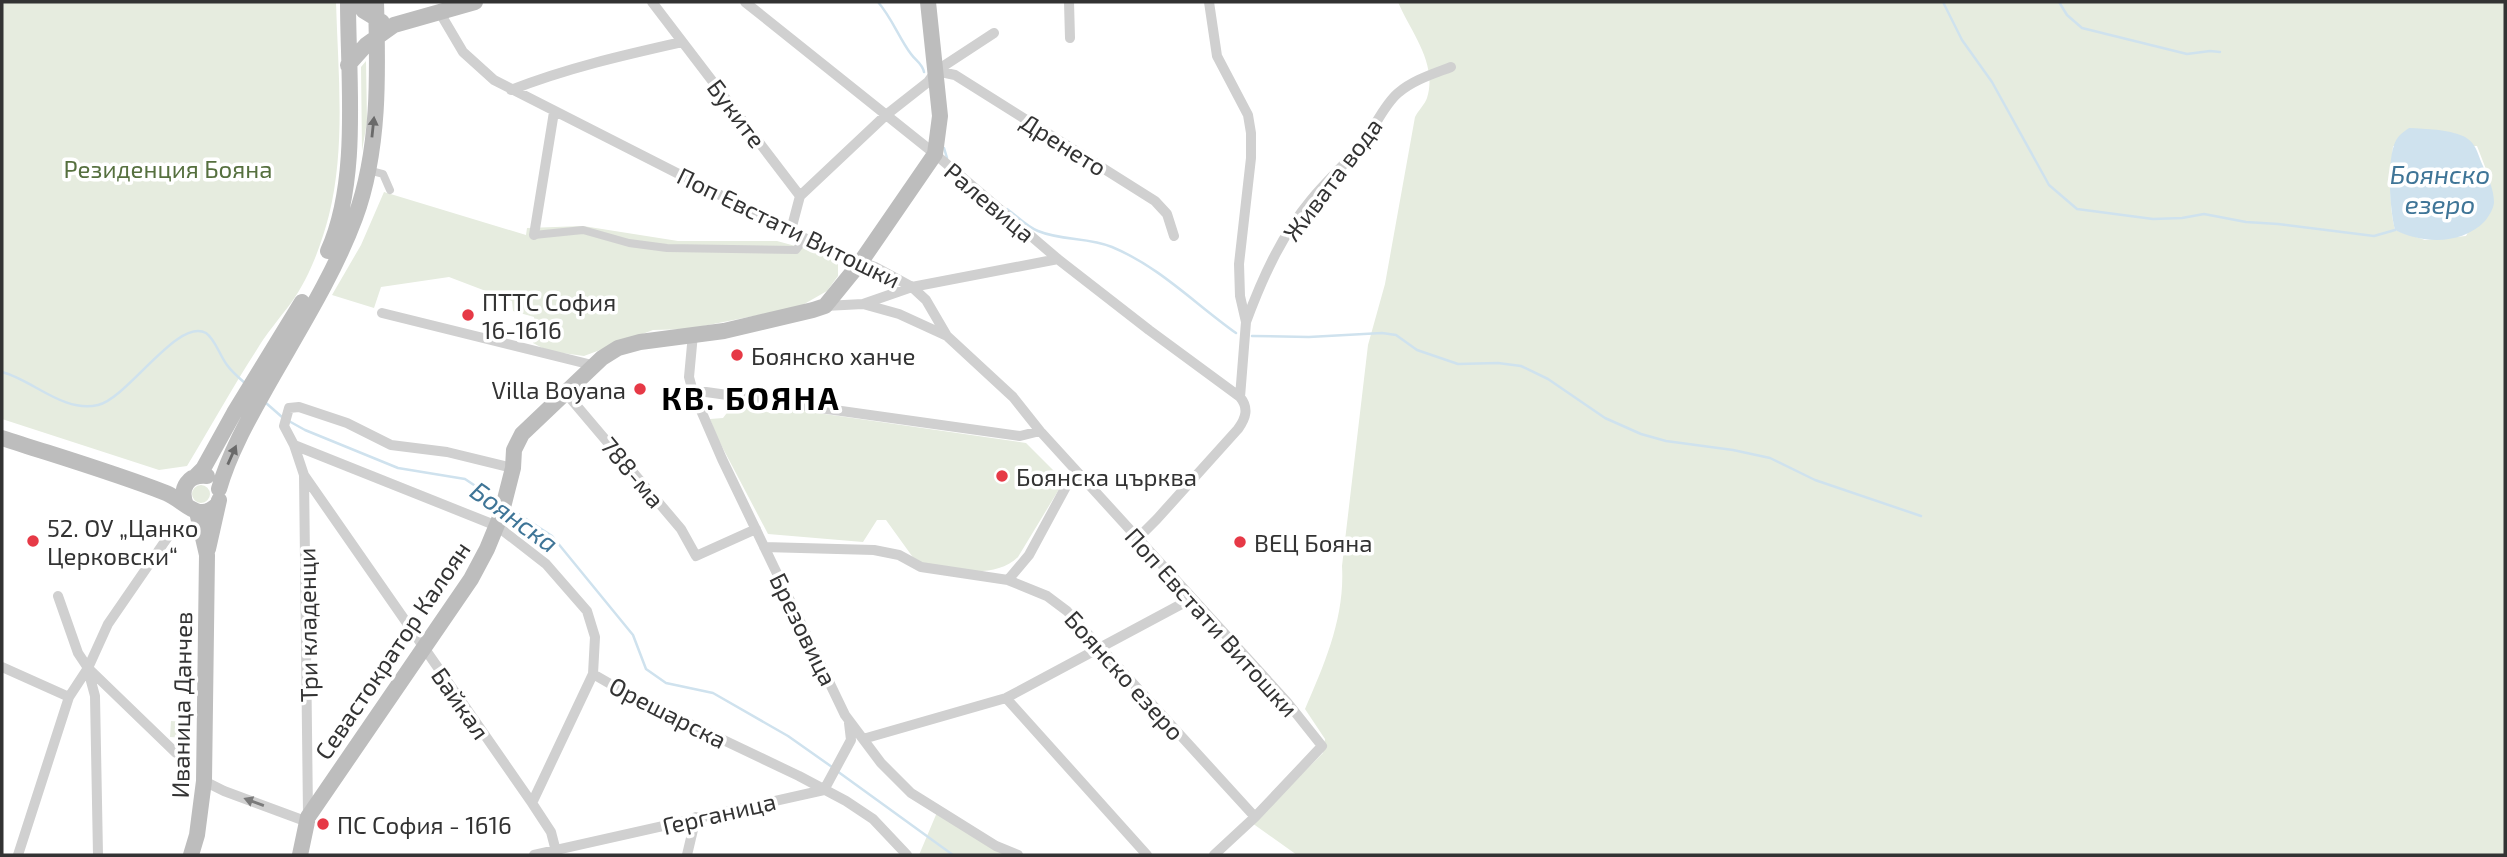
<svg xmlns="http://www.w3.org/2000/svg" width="2507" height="857" viewBox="0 0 2507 857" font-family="'Exo 2',sans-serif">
  <rect width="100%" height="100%" fill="#fff"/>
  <path fill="#e6ecdf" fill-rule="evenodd" d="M2,2H336C338,72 346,146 329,215C321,246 309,278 291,303C279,319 266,334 256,351C232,388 210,428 187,466L159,470L2,419Z
    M1398,2H2505V855H1297L1252,823L1323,753L1325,739L1305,709C1325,663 1345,617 1342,566L1368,345L1385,284L1415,117C1418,111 1425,104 1427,98C1438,63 1410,31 1398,2ZM2393,146H2477L2489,177L2491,189L2466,236L2425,240L2395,230C2388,203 2391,174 2393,146Z
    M366,61L367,122L362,151L361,67Z
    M384,192L526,235L527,228L583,226L678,241H777L832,256L838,263V276L827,291L799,307L688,329L653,330L584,356L548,351L533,343L534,317L513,311L512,301L449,277L381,287L374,308L332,295L361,245Z
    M736,401L757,405L758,409L770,413H782L783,408L1026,443L1064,481L1018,557C992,582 948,567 917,563L886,520H877L863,542L768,534L718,439L710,419L723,418Z
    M192 494a9 9 0 1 1 18 0a9 9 0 1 1-18 0Z
    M171,721L186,722L185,738L170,737Z
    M938,810L1018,855H919Z"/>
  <path fill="#cfe2ee" d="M2409,128C2427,129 2447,129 2463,136C2477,143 2477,153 2483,166C2488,177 2494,190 2494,202C2494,208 2489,216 2485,221C2462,245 2423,244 2395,230C2390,209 2387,166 2394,145C2397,136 2402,133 2409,128Z"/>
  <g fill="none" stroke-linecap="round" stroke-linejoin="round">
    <path stroke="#cfe2ee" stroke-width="2.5" d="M878,2C892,18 899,38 911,54C916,61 922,63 924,72
      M1943,2L1962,40L1992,82L2049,185L2077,209L2153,219L2182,218L2204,214L2246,222L2278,224L2374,236L2395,230
      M2059,2L2067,15L2082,28L2187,54L2210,51L2220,52
      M944,148L947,158
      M1007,209C1017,216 1027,227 1038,231C1062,241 1088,237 1112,247C1160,267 1195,304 1236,333
      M1252,336L1309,337L1382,333L1396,335L1417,350L1458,364L1498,363L1521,366L1548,379L1605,418L1641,434L1666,441L1733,450L1770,458L1815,480L1921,516
      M2,372C33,380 63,413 98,405C128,398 178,317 206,333C215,339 220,356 227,365C232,372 239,378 246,384
      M266,403L282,417
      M287,420L305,430L398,468L465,479L498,501
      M509,508L552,536L633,635L646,669L666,683L713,693L788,736L832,767
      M837,771L953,855"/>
    <path stroke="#d0d0d0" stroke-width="8" d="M368,170L383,174L390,190
      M534,235L583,230L629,243L667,248L796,250L805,238"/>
    <path stroke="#d0d0d0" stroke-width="10" d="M652,2L800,196L791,230
      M745,2L935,154L1059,260L1149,330L1240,397
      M1069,2L1070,38
      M440,13L463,52L494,80L826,249L875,267L912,287L926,300L947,336L1013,397L1040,431L1287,702L1322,746L1255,817L1214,855
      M936,71L955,75L1155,201L1167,214L1174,236
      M511,90C567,68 624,55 682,42
      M800,196L886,115L928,82L936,71L994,33
      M534,235L554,112
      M863,304L912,287L1058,259
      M825,306L863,304L899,314L947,336
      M382,313L592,365
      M1246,322C1262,279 1281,236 1311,200C1328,179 1348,162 1365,140C1376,125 1384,105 1398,93C1413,80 1433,74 1451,67
      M693,334L689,377L693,392L722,459L845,715L881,763L911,793L996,846L1018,855
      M565,392L681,529L696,556L756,529
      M693,392H706L1020,436L1040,431
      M294,445L497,526L546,564L587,611L595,637L593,674L633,697L799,776L846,801L873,819L907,855
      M513,468L447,452L391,445L347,423L299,407L289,408L284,426L294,445L304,475L532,803L551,832L557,855
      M304,475L308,815
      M1137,539L1157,519L1238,429C1246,418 1249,408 1240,397L1246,322L1240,296L1239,264L1251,158V133L1248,115L1217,56L1209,2
      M764,547L874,550L899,555L921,567L1008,580L1047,596L1067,611L1255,817
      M1008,580L1029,555L1075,470
      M58,596L78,653L88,668L176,753
      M2,667L69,697
      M88,670L95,696L98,855
      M1006,698L1147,855
      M863,739L1006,698L1191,599
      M204,781L224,791L305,821
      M824,790L851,740L849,723
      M532,803L593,674
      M18,855L69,697L88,668L108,624L172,531
      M534,855L824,790
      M687,855L696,817"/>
    <path stroke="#bdbdbd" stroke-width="16" d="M357,2L364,11L382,22
      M348,65L366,45L394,25L475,2
      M328,251C360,181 348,79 348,2
      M2,438C57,456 112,472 166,493C184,500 198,524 217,505
      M196,476L203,469L234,413L302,302
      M219,489C229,454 248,420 266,388C297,333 333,277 355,218C380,150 378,73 376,2
      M186,505C179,488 188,474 207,476
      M208,549L219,500
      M191,855L197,835L204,781L207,555L197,512
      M300,855L308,817L471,579L487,549L501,515L513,468L514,450L522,434L602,358L618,348L640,342L724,331L813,310L825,306L860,263L935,154L940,116L928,2"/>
  </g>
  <defs><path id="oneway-solid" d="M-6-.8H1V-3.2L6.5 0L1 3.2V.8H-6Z" transform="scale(1.75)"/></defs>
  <g fill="#6a6a6a">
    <use href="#oneway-solid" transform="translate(373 127) rotate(-84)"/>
    <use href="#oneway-solid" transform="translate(232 455) rotate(-66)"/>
  </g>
  <use fill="#7a7a7a" href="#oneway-solid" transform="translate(254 802) rotate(-160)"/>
  <g fill="#e63946" stroke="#fff" stroke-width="2.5">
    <circle cx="468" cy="315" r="7"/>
    <circle cx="737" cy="355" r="7"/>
    <circle cx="640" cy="389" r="7"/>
    <circle cx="1002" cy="476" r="7"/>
    <circle cx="33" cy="541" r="7"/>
    <circle cx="1240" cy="542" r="7"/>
    <circle cx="323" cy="824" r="7"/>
  </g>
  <g text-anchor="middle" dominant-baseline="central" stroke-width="7" stroke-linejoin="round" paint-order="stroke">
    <g font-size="24" fill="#333" stroke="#fff">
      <text transform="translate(737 113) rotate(53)">Буките</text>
      <text transform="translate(1064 144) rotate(32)">Дренето</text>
      <text transform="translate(1332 179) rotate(-53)">Живата вода</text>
      <text transform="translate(990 202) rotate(40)">Ралевица</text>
      <text transform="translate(789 227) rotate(26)">Поп Евстати Витошки</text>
      <text transform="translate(633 472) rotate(50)">788-ма</text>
      <text transform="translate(1212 622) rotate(48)">Поп Евстати Витошки</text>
      <text transform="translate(307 625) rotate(-91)">Три кладенци</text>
      <text transform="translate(804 629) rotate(64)">Брезовица</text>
      <text transform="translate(392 650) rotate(-56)">Севастократор Калоян</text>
      <text transform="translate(1125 675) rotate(48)">Боянско езеро</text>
      <text transform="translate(461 703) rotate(55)">Байкал</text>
      <text transform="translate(181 705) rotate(-89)">Иваница Данчев</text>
      <text transform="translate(668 712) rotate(27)">Орешарска</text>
      <text transform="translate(719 813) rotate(-13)">Герганица</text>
    </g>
    <g font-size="24" fill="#56703f" stroke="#fff">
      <text x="168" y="168">Резиденция Бояна</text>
    </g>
    <g font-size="24" fill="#333" stroke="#fff" text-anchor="start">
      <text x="482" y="301">ПТТС София<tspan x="482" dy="28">16-1616</tspan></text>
      <text x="751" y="355">Боянско ханче</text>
      <text x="626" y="389" text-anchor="end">Villa Boyana</text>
      <text x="1016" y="476">Боянска църква</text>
      <text x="47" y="527">52. ОУ „Цанко<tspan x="47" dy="28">Церковски“</tspan></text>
      <text x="1254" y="542">ВЕЦ Бояна</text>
      <text x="337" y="824">ПС София - 1616</text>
    </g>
    <g font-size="26" font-style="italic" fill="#3f7597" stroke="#fff">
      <text x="2440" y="173">Боянско<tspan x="2440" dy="30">езеро</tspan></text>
      <text transform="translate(515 516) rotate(36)">Боянска</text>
    </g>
    <g font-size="32" font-weight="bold" letter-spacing="2" fill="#000" stroke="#fff">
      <text x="751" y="397">КВ. БОЯНА</text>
    </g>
  </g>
  <rect width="2507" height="857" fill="none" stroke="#333333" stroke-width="7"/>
</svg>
